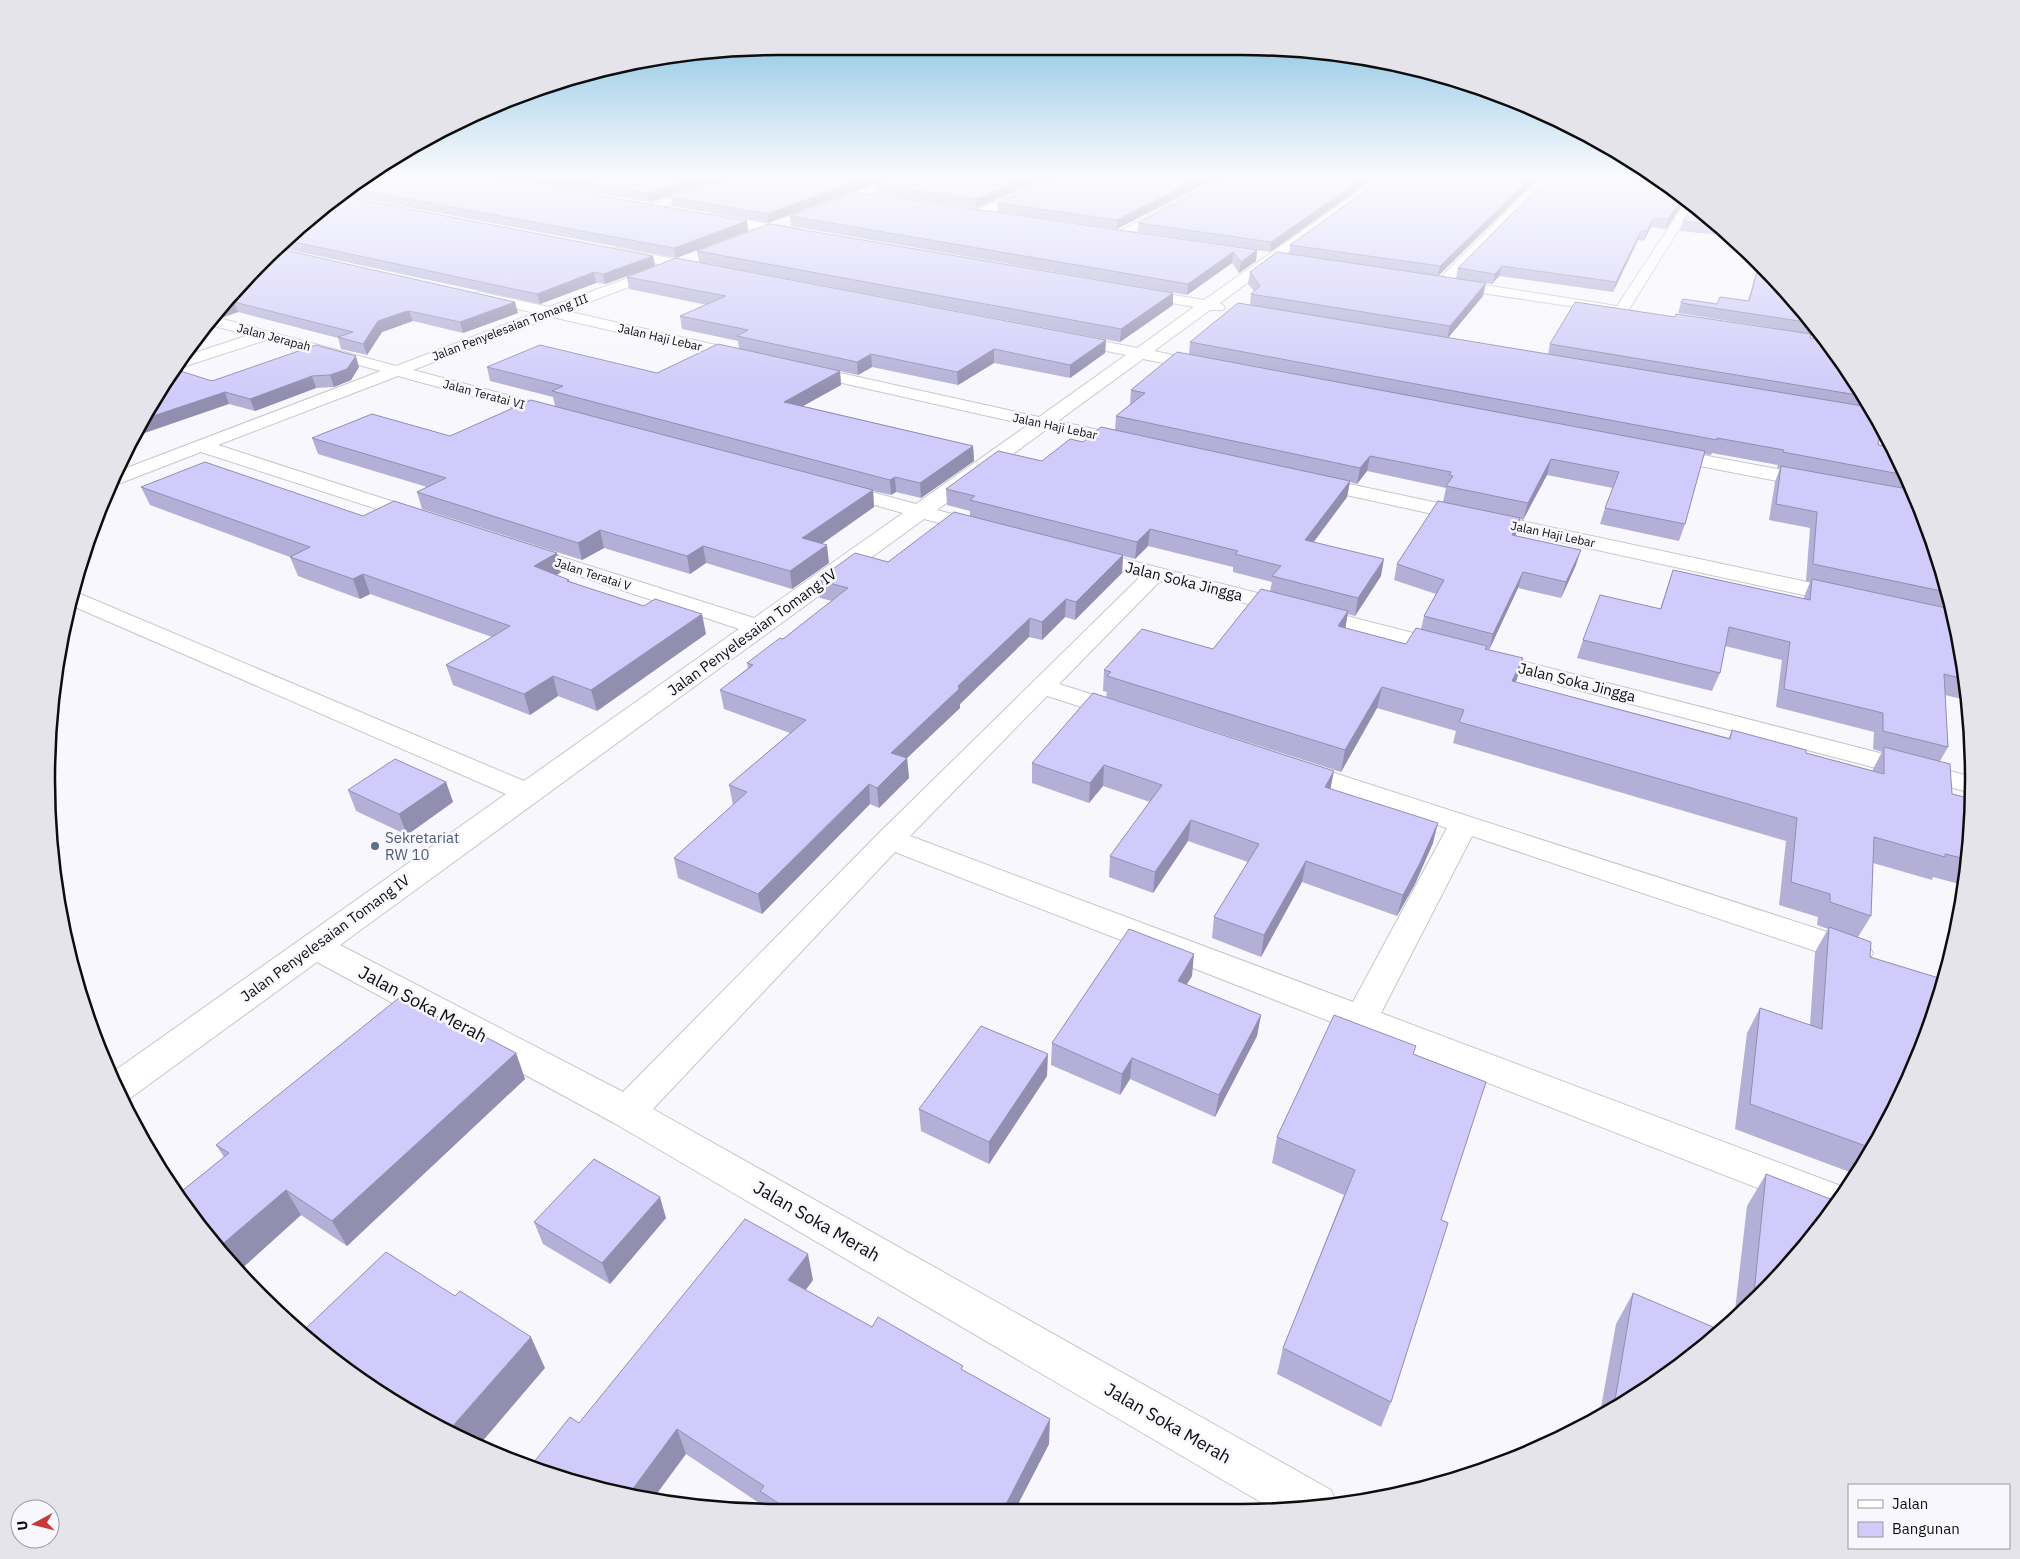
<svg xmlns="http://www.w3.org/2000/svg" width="2020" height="1559" viewBox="0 0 2020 1559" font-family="'IBM Plex Sans',sans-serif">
  <rect width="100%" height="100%" fill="#f7f7fd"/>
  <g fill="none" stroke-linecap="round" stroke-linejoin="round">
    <g stroke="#c6c6cb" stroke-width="2">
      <path id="minor" d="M739,175H753L752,177L654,210H646L644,208L646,206Z
        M901,175H915L914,177L831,208L827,209L821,206L823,204Z
        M1057,175H1070L982,217L978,218L972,214L974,211Z
        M1224,175H1236L1123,238L1119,239L1113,235Z
        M1382,175H1393L1220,303L1225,307L1223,310H1210L1154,351L1211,363L1213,366L1211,369L1205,371L1143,359L1058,421L1134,438L1137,442L1134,446L1128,447L1047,429L937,510L989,524L992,528L989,532L982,534L924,519L340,945L623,1092L880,832L1141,576L1078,560L1075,555L1078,550L1086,549L1973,777L1972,793L1160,581L1059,684L1132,707L1136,712L1132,717L1123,720L1047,696L910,836L1353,1002L1447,828L1287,775L1283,769L1287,763L1297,761L1868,945L1873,953L1868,961L1857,965L1472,836L1381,1013L1849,1189L1827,1215L895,852L653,1109L1331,1490L1337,1506L1269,1507L614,1123L317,962L129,1099L121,1102L110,1074L506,794L68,604L71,590L524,781L739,629L516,555L512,551L516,547L523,545L530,547L754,618L903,513L831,493L828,489L831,485L838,483L916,504L1028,425L798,373L796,370L798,367L804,365L1039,417L1126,355L1063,342L1060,339L1063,336L1068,334L1137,348L1194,307L1132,296L1130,293L1132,290L1137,289L1204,300Z
        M1543,175H1554L1453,280L1617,306L1688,198L1694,205L1626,314L1621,315L1615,313L1442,287L1435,283Z
        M711,214L799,229L805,233L799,237L707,221L705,218L707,215Z
        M617,248L705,265L712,269L705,273L612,255L611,252L612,249Z
        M663,265L670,269L668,272L566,311L751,353L753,356L751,359L745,361L552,317L413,370L563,410L566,414L563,418L557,419L551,418L398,376L218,445L428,513L431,517L428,521L421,523L414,521L201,452L118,484L109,485L116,472L381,371L266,340L183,367L174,368L182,357L249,335L206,324L212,316L396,366L535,313L475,299L473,296L475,293L480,292L549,307Z
        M1665,448L1814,476L1821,478L1824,482L1821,486L1814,488L1658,458L1656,454L1658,450Z
        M1312,476L1844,590L1852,592L1855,597L1852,602L1844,604L1305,486L1302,482L1305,478Z"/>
    </g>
    <use href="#minor" fill="#fff" fill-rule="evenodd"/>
  </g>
  <path fill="#b3afd7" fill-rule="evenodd" d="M368,175L747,221L748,231L676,258L339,194Z
    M487,175H734L650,202Z
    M739,175H897L768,223L672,206L671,197Z
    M899,175H1053L976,208L876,194L875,185Z
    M1060,175H1221L1117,229L998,212V203Z
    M1228,175H1379L1270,252L1138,232V223Z
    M1387,175H1541L1438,276L1456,279L1458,268L1617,175H1652L1687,198L1666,229L1651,227L1644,241L1638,240L1613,292L1499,276L1492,284L1486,283L1483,296L1448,338L1548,354L1550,344L1675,317L1780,329L1678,313L1681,303L1717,304L1748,301L1758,265L1792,296L1813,323L1809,334L1810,338L1850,372L1881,429L1878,445L1890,447L1918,499L1960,637L1966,700L1945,695L1948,747L1940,761L1952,794L1972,799L1963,885L1933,877L1932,880L1873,863L1871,916L1858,937L1870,957L1918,1060L1855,1177V1174L1735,1129L1747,1033L1760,1008L1810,1025L1815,952L1828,929L1817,925L1818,917L1779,905L1786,841L1453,743L1456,731L1377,708L1341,772L1106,697L1107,692L1103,691L1104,670L1213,649L1270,591L1272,582L1233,572V567L1148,546L1135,559L1123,556L1122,573L1075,620L1065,617L1042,640L1029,637L960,704V708L907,758L909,778L879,808L870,804L762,914L678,878L674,858L733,805L729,785L790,733L724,709L720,690L748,668L747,663L783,639L832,601L820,598L818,580L888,562L970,516V511L947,505L946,489L1042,461L1083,442L1115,430L1116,416L1130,404L1131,390L1189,354L1190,342L1250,305L1251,294L1254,291L1248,284L1250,272L1289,254L1290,245ZM1712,453L1778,465L1777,468H1780L1775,482L1769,520L1810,528L1806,581L1810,582L1804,597V599L1673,570L1660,609L1583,640L1577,658L1712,691L1720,673L1725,646L1782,660L1776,707L1874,732L1873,749L1882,752L1873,769V771L1806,753L1732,730L1729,738L1515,682L1517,679L1489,650L1518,588L1561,598L1576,565L1515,535L1520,519L1523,520L1547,475L1613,488L1605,508L1600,524L1679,541L1685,524L1704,454L1711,455ZM1367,471L1446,488L1443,502L1397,564L1394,580L1436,594L1424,616L1421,629L1406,644L1345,628L1348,614L1355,616L1381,576L1314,542L1347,497L1350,482L1357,484Z
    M333,198L653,256L655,266L605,284L596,283L540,304L277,247Z
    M1694,204L1728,236L1680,231L1683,221Z
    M790,216L1257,250L1256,261L1239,273L1232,263L1187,295L791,226Z
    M697,251L1173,305L1120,342L699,262Z
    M261,261L518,313L463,333L413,321L407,323L382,332L367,355L341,349L338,338L238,312L224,317L214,315Z
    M627,277L1106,340L1105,353L1070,378L994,363L958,385L872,367L858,375L840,371L841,385L803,406L973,446L974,461L921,498L896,492L891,495L873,491L874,507L822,544L829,563L792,589L706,563L690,574L604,548L582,560L422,509L417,492L427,487L318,454L312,438L450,436L555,406L553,397L490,381L487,367L657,373L739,349L738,341L682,329L680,316L707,305L629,289Z
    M359,367L351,380L334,387L316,388L255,411L229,404L212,381Z
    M141,487L363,516L557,553L561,572L557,575L569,580V581L706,634L597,711L558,696L530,715L453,685L446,665L492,637L370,594L360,599L298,576L290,557L150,505Z
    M1093,693L1330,789L1433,843L1415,884L1397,916L1302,882L1261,957L1212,938L1214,917L1248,862L1188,841L1153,893L1109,877L1110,856L1150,802L1103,786L1089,803L1032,783V763Z
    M446,782L453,802L407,835L356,811L348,790Z
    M1192,976L1186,985L1261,1015L1257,1036L1215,1117L1130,1079L1120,1095L1051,1065L1052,1043Z
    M469,1033L516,1053L525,1079L347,1246L301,1215L239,1271L177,1195L224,1157L216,1145Z
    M1413,1054L1441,1220L1391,1402L1381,1427L1277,1374L1283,1348L1344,1195L1272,1163L1277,1137Z
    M1047,1076L989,1164L921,1131L919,1109Z
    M1766,1174L1759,1298L1734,1319L1747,1206Z
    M666,1218L610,1284L543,1244L534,1222Z
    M813,1280L805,1290L872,1327L963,1370L1049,1444L1015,1510L780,1513L766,1512L765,1507L686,1454L579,1423Z
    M1633,1293L1648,1389L1600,1413L1616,1324Z"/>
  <path fill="#928eaf" d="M707,175H734L650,202L648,193Z
    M874,175H897L768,223L767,214Z
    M1033,175H1053L976,208V199Z
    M1205,175H1221L1117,229V220Z
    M1368,175H1379L1270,252L1271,242Z
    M1534,175H1541L1438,276L1440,266Z
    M1684,196L1687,198L1666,229L1668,219Z
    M1654,218L1651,227L1644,241L1647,231Z
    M747,221L748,231L676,258L674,248Z
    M1641,231L1638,240L1613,292L1616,282Z
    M1257,250L1256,261L1239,273L1241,262Z
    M1233,252L1232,263L1187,295L1188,284Z
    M653,256L655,266L605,284L603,274Z
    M1502,266L1499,276L1492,284L1495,274Z
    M594,272L596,283L540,304L537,294Z
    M1486,283L1483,296L1447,339L1450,326Z
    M1173,293V305L1120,342L1121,329Z
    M234,302L238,312L224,317L220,307L222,306Z
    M515,302L518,313L463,333L460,322Z
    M409,311L413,321L382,332L367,355L363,344L378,321Z
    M1106,340L1105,353L1070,378V365Z
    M994,349V363L958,385L957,372Z
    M871,354L872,367L858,375L857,362Z
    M356,356L359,367L351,380L334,387L330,375Z
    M840,371L841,385L785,416L784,402Z
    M312,376L316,388L255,411L250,399Z
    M225,392L229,404L133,437L141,420Z
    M973,446L974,461L921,498L920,483Z
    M1370,456L1367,471L1357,484L1360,468Z
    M1551,459L1547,475L1523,520L1528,503Z
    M895,477L896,492L891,495L890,480Z
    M1350,481L1347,497L1302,557L1305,540Z
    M873,490L874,507L804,556L802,538Z
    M1520,518L1516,534L1508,550L1512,535Z
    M1150,529L1148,546L1135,559L1137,542Z
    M600,530L604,548L582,560L578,543Z
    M827,545L829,563L792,589L790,571Z
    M703,546L706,563L690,574L687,556Z
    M1581,550L1576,565L1561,598L1566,582Z
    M557,553L561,572L539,586L534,566Z
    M1123,555L1122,573L1075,620L1076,602Z
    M1384,559L1381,576L1355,616L1358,598Z
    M1523,572L1518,588L1489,650L1493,634Z
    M363,574L370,594L360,599L353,579Z
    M1066,599L1065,617L1042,640V622Z
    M1348,611L1345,631L1338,626Z
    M702,614L706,634L597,711L591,690Z
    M1030,618L1029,637L960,704V708L907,758L909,778L879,808L877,788L891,753L958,686Z
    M1523,658L1517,679L1506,702L1512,681Z
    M553,676L558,696L530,715L524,694Z
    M1382,687L1377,708L1341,772L1345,750Z
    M1104,765L1103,786L1089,803L1090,783Z
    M1334,771L1330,791L1325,787Z
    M446,782L453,802L407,835L399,814Z
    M869,784L870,804L762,914L758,894Z
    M1191,820L1188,841L1153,893L1155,872Z
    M1438,823L1433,843L1415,884L1397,916L1403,895Z
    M1306,861L1302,882L1261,957L1264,935Z
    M1194,954L1192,976L1175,1003L1178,981Z
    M1261,1015L1257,1036L1215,1117L1219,1095Z
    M516,1053L525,1079L347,1246L332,1221Z
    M1048,1054L1047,1076L989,1164V1142Z
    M1132,1058L1130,1079L1120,1095L1122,1074Z
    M286,1190L301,1215L239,1271L219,1247Z
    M660,1197L666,1218L610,1284L602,1263Z
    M808,1254L813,1280L794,1306L788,1280Z
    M531,1337L545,1368L481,1443L451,1428Z
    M1050,1419L1049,1444L1015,1510H1003Z
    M677,1429L686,1454L653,1499L629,1494Z"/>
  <path fill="#d0cbfa" stroke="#928eaf" d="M368,175H479L747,221L674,248L348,188Z
    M536,175H707L648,193Z
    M739,175H874L767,214L671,197Z
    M899,175H1033L976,199L875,185Z
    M1060,175H1205L1117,220L998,203Z
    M1228,175H1368L1271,242L1138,223Z
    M1387,175H1534L1440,266L1290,245Z
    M1551,175H1615L1658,179L1684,196L1668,219L1654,218L1647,231H1641L1616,282L1502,266L1495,274L1458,268Z
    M856,192L1257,250L1241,262L1233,252L1188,284L790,216Z
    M337,195L653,256L603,274L594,272L537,294L285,240Z
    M1694,204L1716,225L1683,221Z
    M769,224L1173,293L1121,329L697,251Z
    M276,248L515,302L460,322L409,311L404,312L378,321L363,344L338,337L353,332L234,302L222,306L261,261Z
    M1277,252L1486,283L1450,326L1251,294L1260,286L1250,272Z
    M676,258L1106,340L1070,365L994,349L957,372L871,354L857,362L737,336L748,330L680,316L726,296L627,277Z
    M1759,265L1792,296L1812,323L1681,303L1683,299L1717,304L1720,297L1749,301Z
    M1575,302L1675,317L1676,314L1811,334L1810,338L1826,340L1850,372L1863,396L1550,344Z
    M1238,303L1869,407L1881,429L1878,445L1890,447L1905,475L1783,452L1784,450L1717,438V440L1190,342Z
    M718,344L840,371L784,402L973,446L920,483L895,477L890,480L552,391L563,386L487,367L540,345L657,373Z
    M316,345L356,356L347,369L330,375L312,376L250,399L225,392L141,420L144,413L174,369L212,381Z
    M1177,352L1705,451L1685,524L1605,508L1619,472L1551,459L1528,503L1446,486L1453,476L1449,475L1451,472L1370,456L1360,468L1116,416L1145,393L1131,390Z
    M531,400L873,490L802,538L827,545L790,571L703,546L687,556L600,530L578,543L417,492L446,478L312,438L372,414L450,436Z
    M1101,427L1350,481L1305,540L1384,559L1358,598L1272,576L1281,566L1235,554L1238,551L1150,529L1137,542L970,500L975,496L946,489L998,451L1042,461L1070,439L1083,442Z
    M205,462L363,516L394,501L557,553L534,566L569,580L567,581L644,606L655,599L702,614L591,690L553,676L524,694L446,665L510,626L363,574L353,579L290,557L310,547L141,487Z
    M1781,466L1913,490L1918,499L1946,592L1813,564L1817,512L1776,504Z
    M1438,501L1520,518L1512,535L1581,550L1566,582L1523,572L1493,634L1424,616L1444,580L1397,564Z
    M954,512L1123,555L1076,602L1066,599L1042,622L1030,618L958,686L959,689L891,753L907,758L877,788L869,784L758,894L674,858L747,792L729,785L806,720L720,690L753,665L747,663L780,638L783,639L848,588L818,580L855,553L888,562Z
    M1673,570L1810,600L1812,579L1951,609L1960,637L1964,679L1944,674L1948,747L1883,731V713L1784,689L1790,642L1729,627L1720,673L1583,640L1600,595L1661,609Z
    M1261,589L1348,611L1338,626L1406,644L1416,628L1487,646L1485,649L1523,658L1512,681L1730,739L1732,730L1806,750V753L1884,774V747L1950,764L1952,794L1972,799L1966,859L1945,854V857L1874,837L1871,916L1830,902V894L1791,882L1797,818L1459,722L1464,710L1382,687L1345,750L1107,676L1111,672L1104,670L1142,629L1213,649Z
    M1093,693L1334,771L1325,787L1438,823L1420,863L1403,895L1306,861L1264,935L1214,917L1259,844L1191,820L1155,872L1110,856L1162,785L1104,765L1090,783L1032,763Z
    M395,759L446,782L399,814L348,790Z
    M1829,927L1871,942L1870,957L1942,979L1918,1060L1871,1148L1750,1104L1760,1008L1822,1029Z
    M1129,929L1194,954L1178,981L1261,1015L1219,1095L1132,1058L1122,1074L1052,1043Z
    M400,997L469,1033L472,1030L516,1053L332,1221L286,1190L219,1247L177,1195L229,1153L216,1145Z
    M1334,1015L1416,1046L1413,1054L1486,1082L1441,1220L1448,1223L1391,1402L1283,1348L1355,1170L1277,1137Z
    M981,1026L1048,1054L989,1142L919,1109Z
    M594,1159L660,1197L602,1263L534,1222Z
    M1766,1174L1838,1202L1759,1298L1753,1303Z
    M745,1219L808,1254L788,1280L872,1327L878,1317L963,1366L961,1369L1050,1419L1003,1510L793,1513L760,1491L764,1486L677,1429L629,1494L544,1474L530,1467L570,1417L579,1423Z
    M386,1252L455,1296L460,1291L531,1337L451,1428L372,1389L302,1332Z
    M1633,1293L1720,1330L1648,1389L1614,1406Z"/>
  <linearGradient id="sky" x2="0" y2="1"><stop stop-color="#7bbcde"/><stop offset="0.45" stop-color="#fbfbfe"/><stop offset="1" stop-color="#fbfbfe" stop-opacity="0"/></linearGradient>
  <rect width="2020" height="393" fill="url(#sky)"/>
  <circle fill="#5c6f8a" stroke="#f7f7fd" stroke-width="2" cx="375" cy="846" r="5"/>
  <g text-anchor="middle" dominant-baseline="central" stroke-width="5" stroke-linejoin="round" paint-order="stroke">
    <g font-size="12" fill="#0d0d0e" stroke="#f7f7fd">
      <text transform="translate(510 327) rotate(-21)">Jalan Penyelesaian Tomang III</text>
      <text transform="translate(274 337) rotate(15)">Jalan Jerapah</text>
      <text transform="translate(660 337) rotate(13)">Jalan Haji Lebar</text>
      <text transform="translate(484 394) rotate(15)">Jalan Teratai VI</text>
      <text transform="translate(1055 426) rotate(12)">Jalan Haji Lebar</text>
      <text transform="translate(1553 534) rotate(12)">Jalan Haji Lebar</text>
      <text transform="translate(593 574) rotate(18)">Jalan Teratai V</text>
    </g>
    <g font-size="15" fill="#0d0d0e" stroke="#f7f7fd">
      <text transform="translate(1184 581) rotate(14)">Jalan Soka Jingga</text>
      <text transform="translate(752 632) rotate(-36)">Jalan Penyelesaian Tomang IV</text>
      <text transform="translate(1577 682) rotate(14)">Jalan Soka Jingga</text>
      <text transform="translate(325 938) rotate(-36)">Jalan Penyelesaian Tomang IV</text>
    </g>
    <g font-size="15" fill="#4e5e75" stroke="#f7f7fd" text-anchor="start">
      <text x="385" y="837">Sekretariat<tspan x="385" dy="17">RW 10</tspan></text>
    </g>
    <g font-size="18" fill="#0d0d0e" stroke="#f7f7fd">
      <text transform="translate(423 1004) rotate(28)">Jalan Soka Merah</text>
      <text transform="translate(817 1221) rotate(30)">Jalan Soka Merah</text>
      <text transform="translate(1168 1423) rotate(30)">Jalan Soka Merah</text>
    </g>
  </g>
  <path d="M0 0H2020V1559H0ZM779 55H1241A724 724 0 0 1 1965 779V780A724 724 0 0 1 1241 1504H779A724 724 0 0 1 55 780V779A724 724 0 0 1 779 55Z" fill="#e4e4ea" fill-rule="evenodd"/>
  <path fill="none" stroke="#0d0d0e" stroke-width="2.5" d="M779 55H1241A724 724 0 0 1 1965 779V780A724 724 0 0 1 1241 1504H779A724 724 0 0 1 55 780V779A724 724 0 0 1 779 55Z"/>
  <rect x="1848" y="1484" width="162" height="65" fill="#f7f7fd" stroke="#99999d"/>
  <rect x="1858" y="1500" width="25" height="8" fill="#ffffff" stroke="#99999d"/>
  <text x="1892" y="1509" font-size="15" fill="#0d0d0e">Jalan</text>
  <rect x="1858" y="1522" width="25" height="15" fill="#d0cbfa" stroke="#99999d"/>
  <text x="1892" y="1534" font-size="15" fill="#0d0d0e">Bangunan</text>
  <g transform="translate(35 1524) rotate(263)"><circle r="24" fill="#f7f7fd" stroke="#99999d"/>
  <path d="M0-4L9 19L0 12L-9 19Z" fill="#c73839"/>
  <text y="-8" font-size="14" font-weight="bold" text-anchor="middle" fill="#0d0d0e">U</text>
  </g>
</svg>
